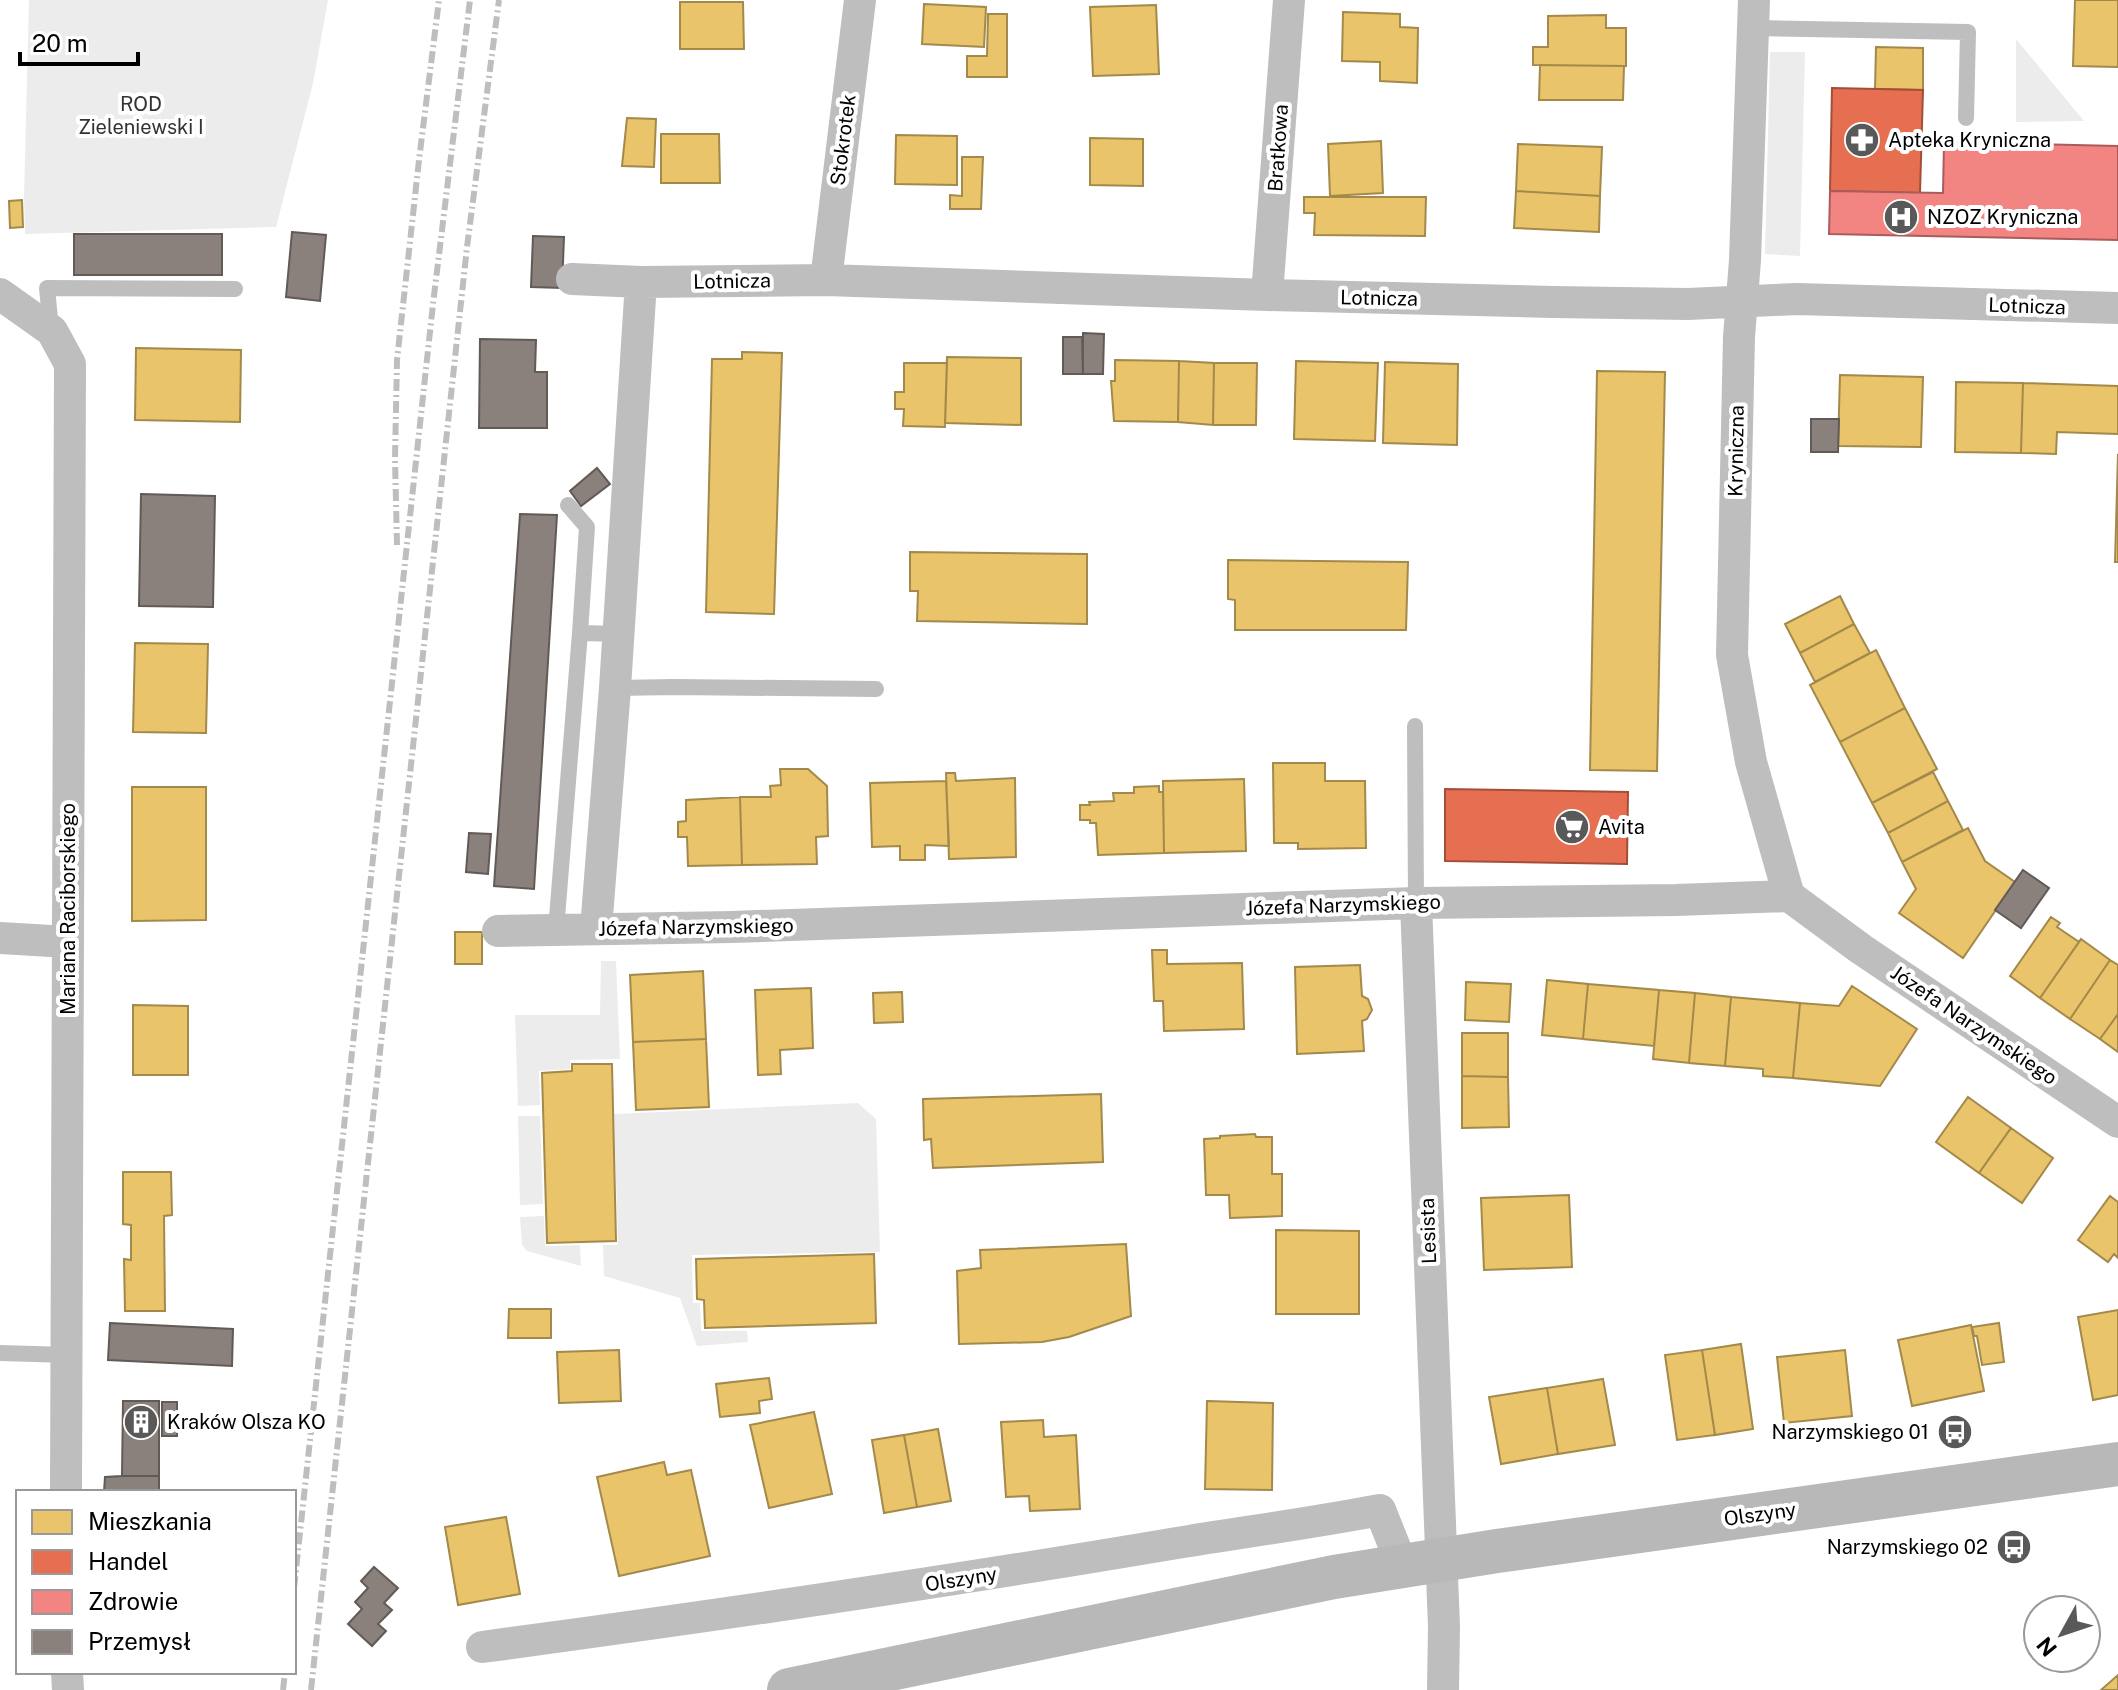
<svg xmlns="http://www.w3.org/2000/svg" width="2118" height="1690" viewBox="0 0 2118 1690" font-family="'Public Sans',sans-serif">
  <rect width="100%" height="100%" fill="#fff"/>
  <path fill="#ececec" d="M29,0H328L313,83L276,227L25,234L24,197Z
    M2016,39L2084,121L2016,122Z
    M1770,52H1805L1800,256L1765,254Z
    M601,961H616L620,1059L570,1060V1069L539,1071L540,1105L518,1106L515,1015H600Z
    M858,1103L876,1119L880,1252L692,1255L693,1303H700L701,1331H747L748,1342L697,1346L680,1298L604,1276L603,1245H618L614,1114Z
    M518,1116H540L543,1204L520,1205Z
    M544,1216L545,1246L580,1245L581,1266L527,1251L522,1245L520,1217Z"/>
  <path fill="#e9c46a" stroke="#a3894a" stroke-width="2" d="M2075,0H2118V67L2073,66Z
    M680,2H743L744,49H680Z
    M924,4L986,7L984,47L922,44Z
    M1156,5L1159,74L1093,76L1090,7Z
    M1343,12L1400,14V27L1418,28L1417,83L1380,81V62L1342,61Z
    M988,14H1007V77H967V56H987Z
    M1606,15V28H1626V66L1533,65V47H1548V16Z
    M1876,47L1923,48V90L1875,89Z
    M1540,65L1624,66L1623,100H1539Z
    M627,118L656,119L654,167L622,166Z
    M661,134H719L720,183H661Z
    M896,135L957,136V185L895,184Z
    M1090,138L1143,139V186L1090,185Z
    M1381,141L1383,193L1330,196L1328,144Z
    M1518,144L1602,147L1600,196L1516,191Z
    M962,157H983L981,209H950V195L962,196Z
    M1516,191L1600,196L1599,232L1514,228Z
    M1304,197H1426L1425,236L1314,235L1315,213H1304Z
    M22,200L23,227L10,228L9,201Z
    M136,348L241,350L240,422L135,420Z
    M742,352L782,353L774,614L706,612L712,359H742Z
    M947,357L1021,358V425L945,423Z
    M1115,360L1179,361L1178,422L1114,421L1111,381H1115Z
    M1179,361L1214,363L1213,425L1178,422Z
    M1296,361L1378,363L1375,441L1294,439Z
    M1385,362L1458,364L1457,445L1383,443Z
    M904,363H947L945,427L903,426L904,409H895V392H904Z
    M1214,363H1257L1256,425H1213Z
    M1597,371L1665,372L1657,771L1590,770Z
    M1840,375L1923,377L1921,447L1838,446Z
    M1956,382L2023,383L2021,453L1955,452Z
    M2023,383L2118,386V434L2057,432L2056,454L2021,453Z
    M2118,454V562H2115Z
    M910,552L1087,554V624L917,621L918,591H910Z
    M1228,560L1408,562L1406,630H1235V600L1228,599Z
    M1840,596L1854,624L1800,653L1785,624Z
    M1854,624L1870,653L1815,682L1800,653Z
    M135,643L208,644L206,733L133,732Z
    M1876,650L1905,708L1840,742L1810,685Z
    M1905,708L1937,769L1872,803L1840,742Z
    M1273,763H1325V781H1365L1366,848L1298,849V843H1274Z
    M780,769H808L827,786L828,836L816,837L817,864L742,865L740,797H771L770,786L781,785Z
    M1933,772L1948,801L1888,833L1872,803Z
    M946,773H955L956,781L1015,778L1016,857L949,859Z
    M1244,779L1246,851L1164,853L1163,781Z
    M946,781L949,846L925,845V860H900V846L872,847L870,783Z
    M1159,786V792H1163L1164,853L1098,855L1096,823H1090V820H1080V805H1090L1089,802L1114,801L1113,793H1134V787Z
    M132,787H206V920L132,921Z
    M740,797L742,865L688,866L687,837H678V822L686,821V800Z
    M1948,801L1963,830L1902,862L1888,833Z
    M1968,828L1985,861L2015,882L1963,958L1899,913L1916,889L1902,862Z
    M2051,917L2060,923L2057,927L2079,942L2040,998L2010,976Z
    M455,932H482V964H455Z
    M2081,939L2110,960L2070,1019L2040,998Z
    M1152,950H1167V964L1242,963L1244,1029L1164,1031L1163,1001H1154Z
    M2110,960L2118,965V1014L2100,1039L2070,1019Z
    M1360,965L1362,996L1368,999L1372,1010L1367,1019L1362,1021L1364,1051L1297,1054L1295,967Z
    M703,971L706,1039L633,1042L630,975Z
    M1547,980L1588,984L1583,1039L1542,1035Z
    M1466,982L1511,984L1509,1022L1465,1020Z
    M1588,984L1659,990L1654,1046L1583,1039Z
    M1852,986L1917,1029L1880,1086L1793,1078L1800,1003L1839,1006Z
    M811,988L813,1048L780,1050L781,1074L758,1075L755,990Z
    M1659,990L1695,993L1689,1063L1653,1059Z
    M902,992L903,1022L874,1023L873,993Z
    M1695,993L1731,997L1725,1066L1689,1063Z
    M1731,997L1800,1003L1793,1078L1763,1076V1069L1725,1066Z
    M133,1005L188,1006V1075H133Z
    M2118,1014V1052L2100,1039Z
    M1462,1033H1508V1077L1462,1076Z
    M706,1039L709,1107L636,1110L633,1042Z
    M572,1064H612L616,1241L547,1243L542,1073L572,1071Z
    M1462,1076L1508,1077L1509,1127L1462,1128Z
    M1101,1094L1103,1162L933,1168L931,1139L924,1140L923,1099Z
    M1968,1097L2011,1128L1979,1173L1936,1142Z
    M2011,1128L2053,1158L2022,1203L1979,1173Z
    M1255,1134L1256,1137H1272V1174H1282V1216L1230,1218L1229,1195H1206L1204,1139L1220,1138V1136Z
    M123,1172H171L172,1215L164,1216L165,1311H125L124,1259L131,1260V1225L123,1224Z
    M1569,1195L1572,1267L1484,1270L1481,1198Z
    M2110,1196L2118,1202V1258L2114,1254L2108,1262L2078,1240Z
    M1276,1230L1359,1231V1314H1276Z
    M1126,1244L1131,1316L1069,1337L1042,1342L959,1344L957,1271L981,1268L980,1250Z
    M874,1254L876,1323L705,1328L704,1300L697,1299L696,1259Z
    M509,1309H551V1338H508Z
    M2118,1310V1395L2093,1400L2078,1317Z
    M1999,1323L2004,1362L1982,1365L1977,1336H1974L1972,1327Z
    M1971,1325L1984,1391L1912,1406L1898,1340Z
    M1741,1344L1753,1429L1715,1435L1702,1350Z
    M619,1350L621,1401L559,1403L557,1352Z
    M1702,1350L1715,1435L1677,1440L1665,1355Z
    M1845,1350L1852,1416L1784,1423L1777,1357Z
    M769,1378L772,1399L759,1401L760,1413L720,1417L716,1384Z
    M1603,1379L1615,1445L1558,1454L1547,1388Z
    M1547,1388L1558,1454L1501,1464L1489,1397Z
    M1207,1401L1273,1403L1272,1490L1205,1489Z
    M814,1412L832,1494L769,1508L750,1425Z
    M1043,1420L1044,1437L1076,1435L1080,1509L1030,1511L1029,1496L1006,1497L1001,1422Z
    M938,1429L951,1501L917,1507L904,1435Z
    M904,1435L917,1507L884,1513L872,1440Z
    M664,1462L667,1475L691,1470L710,1556L619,1576L597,1477Z
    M506,1517L520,1594L458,1605L445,1527Z
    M2118,1675V1690H2101Z"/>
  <path fill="#e76f51" stroke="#a24e39" stroke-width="2" d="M1832,88L1923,90L1920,193L1830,191Z
    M1445,789L1628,792L1627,864L1445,861Z"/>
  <path fill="#f28482" stroke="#a95c5b" stroke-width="2" d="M1944,142L2118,146V240L1829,234L1830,191L1943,193Z"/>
  <path fill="#8a817c" stroke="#615a57" stroke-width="2" d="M292,232L326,235L320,301L286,297Z
    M74,234H222V275H74Z
    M533,236L564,237L562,288L531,287Z
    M1083,333L1104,334L1103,374H1083Z
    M1063,337H1082L1083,374H1063Z
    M480,339L536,340L535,372H547V428H479Z
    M1811,419H1839L1838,452H1811Z
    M597,468L610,484L581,506L570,491Z
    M141,494L215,496L213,607L139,606Z
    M520,514L557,515L534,889L494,886Z
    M469,833L491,834L488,874L466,872Z
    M2023,870L2049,888L2021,928L1995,910Z
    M110,1323L233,1329L232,1366L108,1360Z
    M123,1401H159V1476H122Z
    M162,1402H177V1436H162Z
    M122,1476H159V1492H104L105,1477Z
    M374,1567L398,1588L384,1603L392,1610L378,1624L386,1631L372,1646L348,1624L362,1609L355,1602L368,1588L361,1581Z"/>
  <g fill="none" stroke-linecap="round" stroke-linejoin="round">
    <path stroke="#bebebe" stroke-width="16" d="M1753,28L1968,32L1966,118
      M51,329L47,288L235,289
      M568,505L587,527L580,633
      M615,688L675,687L876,689
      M1415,726L1416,903
      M556,930L580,633L619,634
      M0,1353L68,1355"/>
    <path stroke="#bebebe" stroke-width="32" d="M1754,0L1745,260L1739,337L1732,655L1751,762L1789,896
      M572,279L641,282
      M826,280L860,0
      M0,294L52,331L70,364L66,1492
      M1267,295L1289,0
      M1416,903L1444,1627L1443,1690
      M596,929L615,688L641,282L826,280L1267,295L1553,302L1688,304L1797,299L2118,308
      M498,931L732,927L1416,903L1676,900L1789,896L1861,949L2118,1122
      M0,938L68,942
      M482,1647C714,1616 946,1582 1177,1543C1244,1532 1312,1523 1380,1510L1402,1565
      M67,1672L68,1690"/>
    <path stroke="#b8b8b8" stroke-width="44" d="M789,1690L1334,1577L1497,1551L2118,1464"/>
    <path stroke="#bebebe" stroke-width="6" stroke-dasharray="12 4 2 4" stroke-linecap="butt" d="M397,545L395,459L397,360L419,160L439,0
      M294,1588L433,304L470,0
      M283,1690L285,1672
      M311,1690L467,247L499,0"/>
  </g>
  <defs>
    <g id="pharmacy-disc" transform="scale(1.8)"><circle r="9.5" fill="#595959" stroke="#fff"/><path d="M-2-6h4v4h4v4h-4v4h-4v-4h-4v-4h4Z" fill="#fff"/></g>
    <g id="hospital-disc" transform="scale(1.8)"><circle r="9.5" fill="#595959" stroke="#fff"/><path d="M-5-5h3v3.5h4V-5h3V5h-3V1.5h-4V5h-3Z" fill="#fff"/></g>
    <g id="supermarket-disc" transform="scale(1.8)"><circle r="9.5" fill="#595959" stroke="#fff"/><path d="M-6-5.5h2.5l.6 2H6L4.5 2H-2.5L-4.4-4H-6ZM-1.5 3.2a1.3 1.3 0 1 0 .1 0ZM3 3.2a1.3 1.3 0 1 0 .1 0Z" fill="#fff"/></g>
    <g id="building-disc" transform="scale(1.8)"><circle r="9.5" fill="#595959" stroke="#fff"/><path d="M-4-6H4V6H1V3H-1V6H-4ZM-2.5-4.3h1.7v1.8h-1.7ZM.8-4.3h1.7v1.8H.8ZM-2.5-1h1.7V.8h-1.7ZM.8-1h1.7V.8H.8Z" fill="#fff"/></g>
    <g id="bus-disc" transform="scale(1.8)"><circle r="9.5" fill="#595959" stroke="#fff"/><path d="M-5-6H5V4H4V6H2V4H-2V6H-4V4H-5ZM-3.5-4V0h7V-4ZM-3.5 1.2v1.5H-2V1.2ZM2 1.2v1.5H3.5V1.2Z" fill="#fff"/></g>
  </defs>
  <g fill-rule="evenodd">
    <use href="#pharmacy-disc" x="1862" y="140"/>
    <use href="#hospital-disc" x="1901" y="217"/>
    <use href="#supermarket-disc" x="1572" y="827"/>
    <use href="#building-disc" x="141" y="1422"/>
    <use href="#bus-disc" x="1955" y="1432"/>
    <use href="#bus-disc" x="2014" y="1547"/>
  </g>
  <g text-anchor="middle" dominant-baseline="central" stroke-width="8" stroke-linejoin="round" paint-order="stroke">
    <g font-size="20" fill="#333" stroke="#fff">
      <text x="141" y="104">ROD<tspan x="141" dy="23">Zieleniewski I</tspan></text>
    </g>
    <g font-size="20" fill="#000" stroke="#fff">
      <text transform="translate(843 140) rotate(-83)">Stokrotek</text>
      <text transform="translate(1278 148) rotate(-86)">Bratkowa</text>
      <text transform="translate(732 281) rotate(-1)">Lotnicza</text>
      <text transform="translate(1379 298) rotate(1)">Lotnicza</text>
      <text transform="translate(2027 306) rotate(2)">Lotnicza</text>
      <text transform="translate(1736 451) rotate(-89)">Kryniczna</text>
      <text transform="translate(1343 905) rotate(-2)">Józefa Narzymskiego</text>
      <text transform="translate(68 909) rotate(-90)">Mariana Raciborskiego</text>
      <text transform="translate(696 927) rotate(-1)">Józefa Narzymskiego</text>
      <text transform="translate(1974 1025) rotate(34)">Józefa Narzymskiego</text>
      <text transform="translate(1428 1231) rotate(-92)">Lesista</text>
      <text transform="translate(1760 1514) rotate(-8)">Olszyny</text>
      <text transform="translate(961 1579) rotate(-9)">Olszyny</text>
    </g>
    <g font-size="20" fill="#000" stroke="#fff" text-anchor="start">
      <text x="1888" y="140">Apteka Kryniczna</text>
      <text x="1927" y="217">NZOZ Kryniczna</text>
      <text x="1598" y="827">Avita</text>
      <text x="167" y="1422">Kraków Olsza KO</text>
      <text x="1929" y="1432" text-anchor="end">Narzymskiego 01</text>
      <text x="1988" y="1547" text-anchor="end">Narzymskiego 02</text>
    </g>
  </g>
  <rect x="16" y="1490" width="280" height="184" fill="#ffffff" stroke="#999999" stroke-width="2"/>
  <rect x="32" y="1510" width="40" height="24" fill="#e9c46a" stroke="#999999" stroke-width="2"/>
  <text x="88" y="1530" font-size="24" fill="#000000">Mieszkania</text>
  <rect x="32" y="1550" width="40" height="24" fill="#e76f51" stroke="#999999" stroke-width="2"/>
  <text x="88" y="1570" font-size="24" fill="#000000">Handel</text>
  <rect x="32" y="1590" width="40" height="24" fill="#f28482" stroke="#999999" stroke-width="2"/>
  <text x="88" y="1610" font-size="24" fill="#000000">Zdrowie</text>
  <rect x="32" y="1630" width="40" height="24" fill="#8a817c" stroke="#999999" stroke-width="2"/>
  <text x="88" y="1650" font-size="24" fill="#000000">Przemysł</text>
  <g transform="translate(2062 1634) rotate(230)"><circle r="38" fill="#ffffff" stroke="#999999" stroke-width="2"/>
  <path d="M0-6L14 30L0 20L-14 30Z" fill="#595959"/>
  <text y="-12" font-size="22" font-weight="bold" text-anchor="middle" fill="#000000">N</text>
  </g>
  <path d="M20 52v12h118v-12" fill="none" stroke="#000000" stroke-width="4"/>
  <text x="32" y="52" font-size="24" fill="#000000" stroke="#ffffff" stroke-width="6" paint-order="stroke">20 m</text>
</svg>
